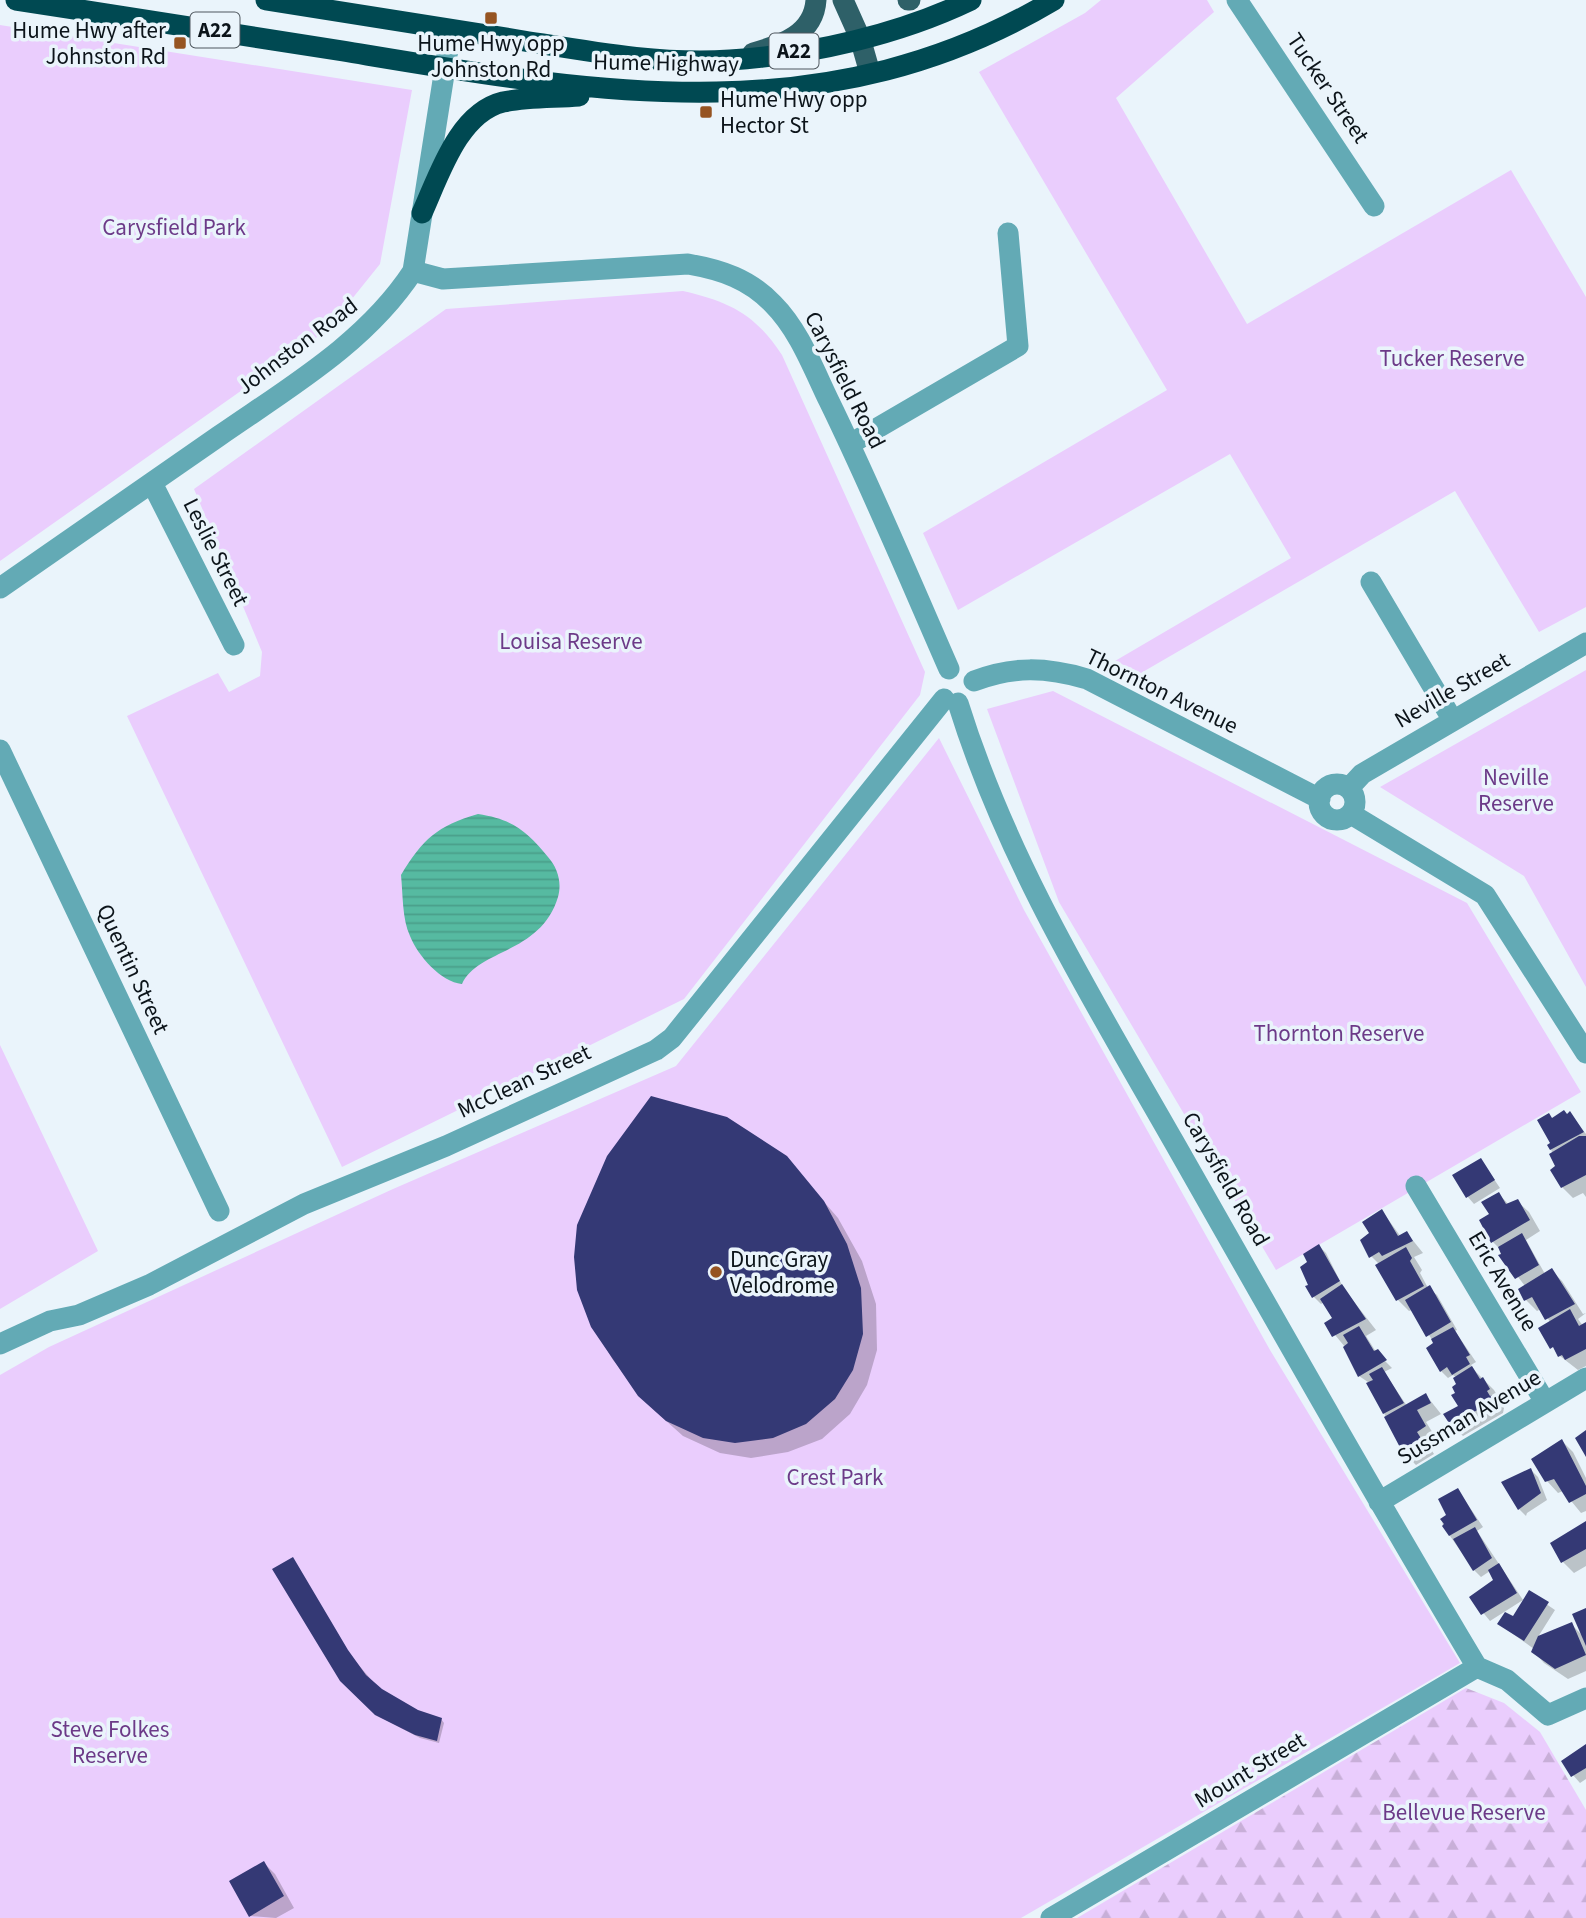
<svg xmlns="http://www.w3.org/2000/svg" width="1586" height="1918" viewBox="0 0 1586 1918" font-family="'Source Sans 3',sans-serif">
  <defs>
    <pattern id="forest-firs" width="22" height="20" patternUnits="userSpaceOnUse" patternTransform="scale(1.75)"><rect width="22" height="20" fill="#eacdfd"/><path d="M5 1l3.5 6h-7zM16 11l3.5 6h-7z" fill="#c8afd8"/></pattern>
    <pattern id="water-rules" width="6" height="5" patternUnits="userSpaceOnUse" patternTransform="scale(1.75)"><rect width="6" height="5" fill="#56baa1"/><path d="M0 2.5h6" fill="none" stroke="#4a9f8a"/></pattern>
  </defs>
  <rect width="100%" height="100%" fill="#eaf4fb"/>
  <path fill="url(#forest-firs)" d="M1466,1688L1504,1703L1540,1732L1586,1810V1918H1077Z"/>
  <path fill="#eacdfd" d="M1101,0H1207L1214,12L1116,98L1247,324L1511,170L1586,297V607L1539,632L1455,491L1141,673L1115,661L1291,558L1230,454L958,610L923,533L1167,390L979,72L1085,13Z
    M0,25L412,90L380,264L327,330L0,561Z
    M683,291C730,302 755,314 782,355L925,672L920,695L684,999L342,1167L127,716L218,673L229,692L260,676L262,652L194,489L446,309Z
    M1586,670V987L1524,876L1380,787Z
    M1053,691L1467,903L1581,1092L1276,1270L1059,902L987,709Z
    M939,738L1024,910L1270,1350L1460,1663L1021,1918H0V1375L49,1347L393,1189L676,1066Z
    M0,1045L98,1251L0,1309Z"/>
  <path fill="url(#water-rules)" d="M478,814C512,819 527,831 548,857C558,868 562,883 558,897C541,954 478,949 462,984C441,982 418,956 410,936C402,919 403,894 401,875C423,839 437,826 478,814Z"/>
  <path fill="#0003" d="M1570,1113L1586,1134V1197L1583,1193L1573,1198L1562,1187L1551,1149L1553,1120Z
    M786,1158L838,1218L862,1261L876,1304L877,1350L867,1385L850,1414L822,1439L788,1452L751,1458L720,1453L683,1436L655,1411L613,1360L593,1326Z
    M1481,1160L1500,1188L1474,1204L1467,1196Z
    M1499,1194L1509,1205L1517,1201L1529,1212L1540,1231L1526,1240L1545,1274L1551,1270L1562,1281L1583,1314L1586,1313L1578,1319L1583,1326L1586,1324V1366L1578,1370L1560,1356L1551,1323L1541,1309L1537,1311L1526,1300L1525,1286L1501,1255L1503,1252L1493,1242L1482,1220L1491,1214Z
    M1382,1211L1401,1237L1407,1233L1423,1253L1414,1257L1422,1270L1420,1273L1428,1288L1437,1295L1457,1330L1455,1331L1476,1362L1471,1365L1476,1372L1494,1390L1504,1408L1503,1413L1463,1436L1452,1425L1460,1406L1457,1378L1453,1375L1448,1378L1441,1371L1435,1344L1412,1310L1409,1311L1398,1300L1379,1264L1371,1256V1234Z
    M1319,1246L1326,1253L1344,1289L1376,1330L1366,1336L1376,1352L1392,1368L1384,1372L1407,1406L1426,1395L1441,1414L1426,1422L1436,1438L1427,1443L1434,1454L1416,1465L1405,1454L1368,1382L1359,1376L1345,1347L1326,1324L1335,1318L1324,1302L1321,1304L1314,1297L1310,1262Z
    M1562,1441L1573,1452L1586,1478V1511L1581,1513L1563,1491L1558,1493L1547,1481Z
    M1531,1470L1538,1477L1547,1500L1527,1513L1526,1516L1519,1509Z
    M1458,1490L1483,1527L1477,1531L1523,1600L1490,1621L1471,1598L1495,1581L1490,1571L1481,1577L1474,1570L1443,1526L1442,1519L1448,1516Z
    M1586,1523V1566L1574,1573L1563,1562Z
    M1530,1593L1555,1610L1538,1637L1571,1624L1583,1636L1586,1610V1671L1568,1679L1544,1663L1533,1651L1534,1649L1499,1624L1513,1618Z
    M350,1655L381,1691L417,1712L441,1719L444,1723L439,1743L420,1738L380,1717Z
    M1586,1747V1779L1580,1783L1573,1775Z
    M264,1863L275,1874L294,1908L276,1918L250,1916Z"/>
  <path fill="#343975" d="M651,1096L727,1117L787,1156L824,1201L847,1244L861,1288L863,1334L853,1370L835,1399L806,1424L773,1438L735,1443L703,1438L666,1421L638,1396L591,1327L577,1290L574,1257L577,1225L607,1156Z
    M1564,1110L1567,1114L1570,1111L1584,1132L1550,1150L1547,1145L1550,1143L1537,1120L1549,1113L1552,1118Z
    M1579,1136H1586V1175L1561,1188L1550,1170L1555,1166L1549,1154Z
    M1481,1158L1495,1180L1466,1198L1452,1175Z
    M1499,1192L1506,1204L1518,1199L1530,1220L1491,1243L1479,1220L1489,1214L1481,1202Z
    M1382,1209L1398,1236L1407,1231L1413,1241L1382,1256L1379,1252L1369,1258L1360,1240L1369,1233L1362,1222Z
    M1522,1233L1539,1265L1515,1279L1498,1255L1501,1254L1498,1247Z
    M1319,1244L1340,1281L1312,1298L1305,1286L1308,1285L1300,1267L1307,1262L1303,1254Z
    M1406,1247L1412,1258L1410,1261L1424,1286L1396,1301L1375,1265Z
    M1552,1268L1575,1304L1545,1320L1532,1297L1524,1301L1518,1289Z
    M1342,1284L1366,1319L1332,1337L1324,1323L1332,1318L1320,1299Z
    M1430,1285L1451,1322L1426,1337L1405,1300Z
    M1570,1309L1579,1326L1586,1322V1349L1565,1360L1562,1355L1558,1357L1553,1347L1550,1349L1538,1328Z
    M1359,1326L1374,1351L1378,1349L1387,1360L1358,1377L1343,1347L1348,1343L1343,1335Z
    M1453,1327L1470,1355L1466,1357L1470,1364L1452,1375L1447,1367L1440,1372L1426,1348L1433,1343L1431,1339Z
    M1472,1366L1480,1379L1483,1377L1490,1389L1487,1391L1490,1396L1493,1395L1492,1401L1451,1426L1443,1414L1458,1406L1451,1395L1455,1393L1452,1387L1456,1384L1453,1378Z
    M1382,1367L1404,1403L1383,1414L1366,1383L1373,1380L1369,1374Z
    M1426,1393L1431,1403L1417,1410L1426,1426L1417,1432L1424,1443L1404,1455L1384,1417Z
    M1586,1430V1457L1575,1438Z
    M1562,1439L1586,1486V1494L1569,1503L1554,1479L1545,1482L1531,1459Z
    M1531,1468L1541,1493L1518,1510L1501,1482Z
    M1458,1488L1477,1520L1449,1536L1442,1526L1444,1524L1440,1519L1446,1515L1438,1499Z
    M1586,1521V1549L1561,1563L1550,1543Z
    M1475,1527L1492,1558L1473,1571L1453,1539Z
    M293,1557L348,1650L366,1675L382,1689L418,1710L442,1718L437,1741L415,1735L375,1715L340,1681L272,1569Z
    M1499,1563L1517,1593L1481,1615L1469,1597L1493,1580L1488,1570Z
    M1529,1590L1549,1602L1524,1641L1497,1624L1505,1612L1513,1616Z
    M1586,1608V1646L1572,1614Z
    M1572,1622L1586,1655L1555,1669L1531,1652L1538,1636Z
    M1586,1744V1768L1571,1777L1561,1761Z
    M264,1861L284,1896L249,1917L229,1881Z"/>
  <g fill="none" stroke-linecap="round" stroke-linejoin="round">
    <path stroke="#63aab5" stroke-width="21" d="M1237,0L1374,206
      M413,271L443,279L688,264C722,270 749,279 773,304C799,330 813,368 829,401C872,489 910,580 949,669
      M850,444L1018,346L1008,233
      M152,483L234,645
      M1371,582L1452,719
      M0,588C73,538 146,487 219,436C288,388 366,343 413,271L451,30
      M974,681C1013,666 1046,667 1087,679L1320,799
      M958,703C1007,861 1093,1000 1174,1142C1274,1318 1373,1493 1477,1667
      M0,750L219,1211
      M1319 802a18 18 0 1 1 36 0a18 18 0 1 1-36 0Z
      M1349,788L1362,774L1586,643
      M1351,814L1485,895L1586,1053
      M1416,1186L1545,1402
      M0,1344L50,1321L79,1315L149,1285L304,1204L446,1146L656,1050L672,1038L944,699
      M1379,1502L1586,1378
      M1477,1667L1507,1680L1548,1715L1586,1698
      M1051,1918L1477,1667"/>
    <path stroke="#2e6068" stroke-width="21" d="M843,0L860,38L870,73
      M908,0H910
      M753,53C782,45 814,34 816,0"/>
    <path stroke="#004952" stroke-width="21" d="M16,0C125,17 234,33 343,51C590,92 824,137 1054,0
      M266,0C350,14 434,27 518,40C587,51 659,65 730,60C810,55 898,35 971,0
      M422,213C439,176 458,113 503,102C527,97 555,98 579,96"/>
  </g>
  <g fill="#965422" stroke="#eaf4fb" stroke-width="2.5">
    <rect x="484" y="11" width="14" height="14" rx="3.5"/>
    <rect x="173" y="36" width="14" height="14" rx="3.5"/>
    <rect x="699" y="105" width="14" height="14" rx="3.5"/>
    <circle cx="716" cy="1272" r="7"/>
  </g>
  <g text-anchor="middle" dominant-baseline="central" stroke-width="7" stroke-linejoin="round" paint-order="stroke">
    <g fill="#eaf4fb" stroke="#4f575e" stroke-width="2">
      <rect x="190.5" y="12.5" width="49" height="35" rx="5"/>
      <rect x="769.5" y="33.5" width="49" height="35" rx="5"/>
    </g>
    <g font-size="21" font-weight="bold" fill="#0c141a">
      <text x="215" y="30">A22</text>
      <text x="794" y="51">A22</text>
    </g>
    <g font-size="23" fill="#0c141a" stroke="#eaf4fb" text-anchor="start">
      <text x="166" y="30" text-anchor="end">Hume Hwy after<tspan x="166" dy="26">Johnston Rd</tspan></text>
      <text x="491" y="43" text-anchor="middle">Hume Hwy opp<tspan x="491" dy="26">Johnston Rd</tspan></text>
      <text x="720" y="99">Hume Hwy opp<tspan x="720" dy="26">Hector St</tspan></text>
      <text x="730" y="1259">Dunc Gray<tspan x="730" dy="26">Velodrome</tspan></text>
    </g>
    <g font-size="23" fill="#0c141a" stroke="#eaf4fb">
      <text transform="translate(666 63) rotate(1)">Hume Highway</text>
      <text transform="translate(1328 88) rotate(56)">Tucker Street</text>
      <text transform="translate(297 346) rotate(-37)">Johnston Road</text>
      <text transform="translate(845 380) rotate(63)">Carysfield Road</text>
      <text transform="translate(216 552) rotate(63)">Leslie Street</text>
      <text transform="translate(1452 690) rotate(-30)">Neville Street</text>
      <text transform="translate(1162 691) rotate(26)">Thornton Avenue</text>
      <text transform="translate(133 969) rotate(65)">Quentin Street</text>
      <text transform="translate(524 1081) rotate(-25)">McClean Street</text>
      <text transform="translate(1226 1179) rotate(60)">Carysfield Road</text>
      <text transform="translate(1503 1281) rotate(59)">Eric Avenue</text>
      <text transform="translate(1469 1417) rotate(-31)">Sussman Avenue</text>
      <text transform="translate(1250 1770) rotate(-31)">Mount Street</text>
    </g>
    <g font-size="23" fill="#6c3a88" stroke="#eaf4fb">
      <text x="174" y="227">Carysfield Park</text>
      <text x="1452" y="358">Tucker Reserve</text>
      <text x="571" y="641">Louisa Reserve</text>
      <text x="1516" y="777">Neville<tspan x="1516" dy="26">Reserve</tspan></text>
      <text x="1339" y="1033">Thornton Reserve</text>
      <text x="835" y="1477">Crest Park</text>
      <text x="110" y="1729">Steve Folkes<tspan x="110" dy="26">Reserve</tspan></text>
      <text x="1464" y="1812">Bellevue Reserve</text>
    </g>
  </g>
</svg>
